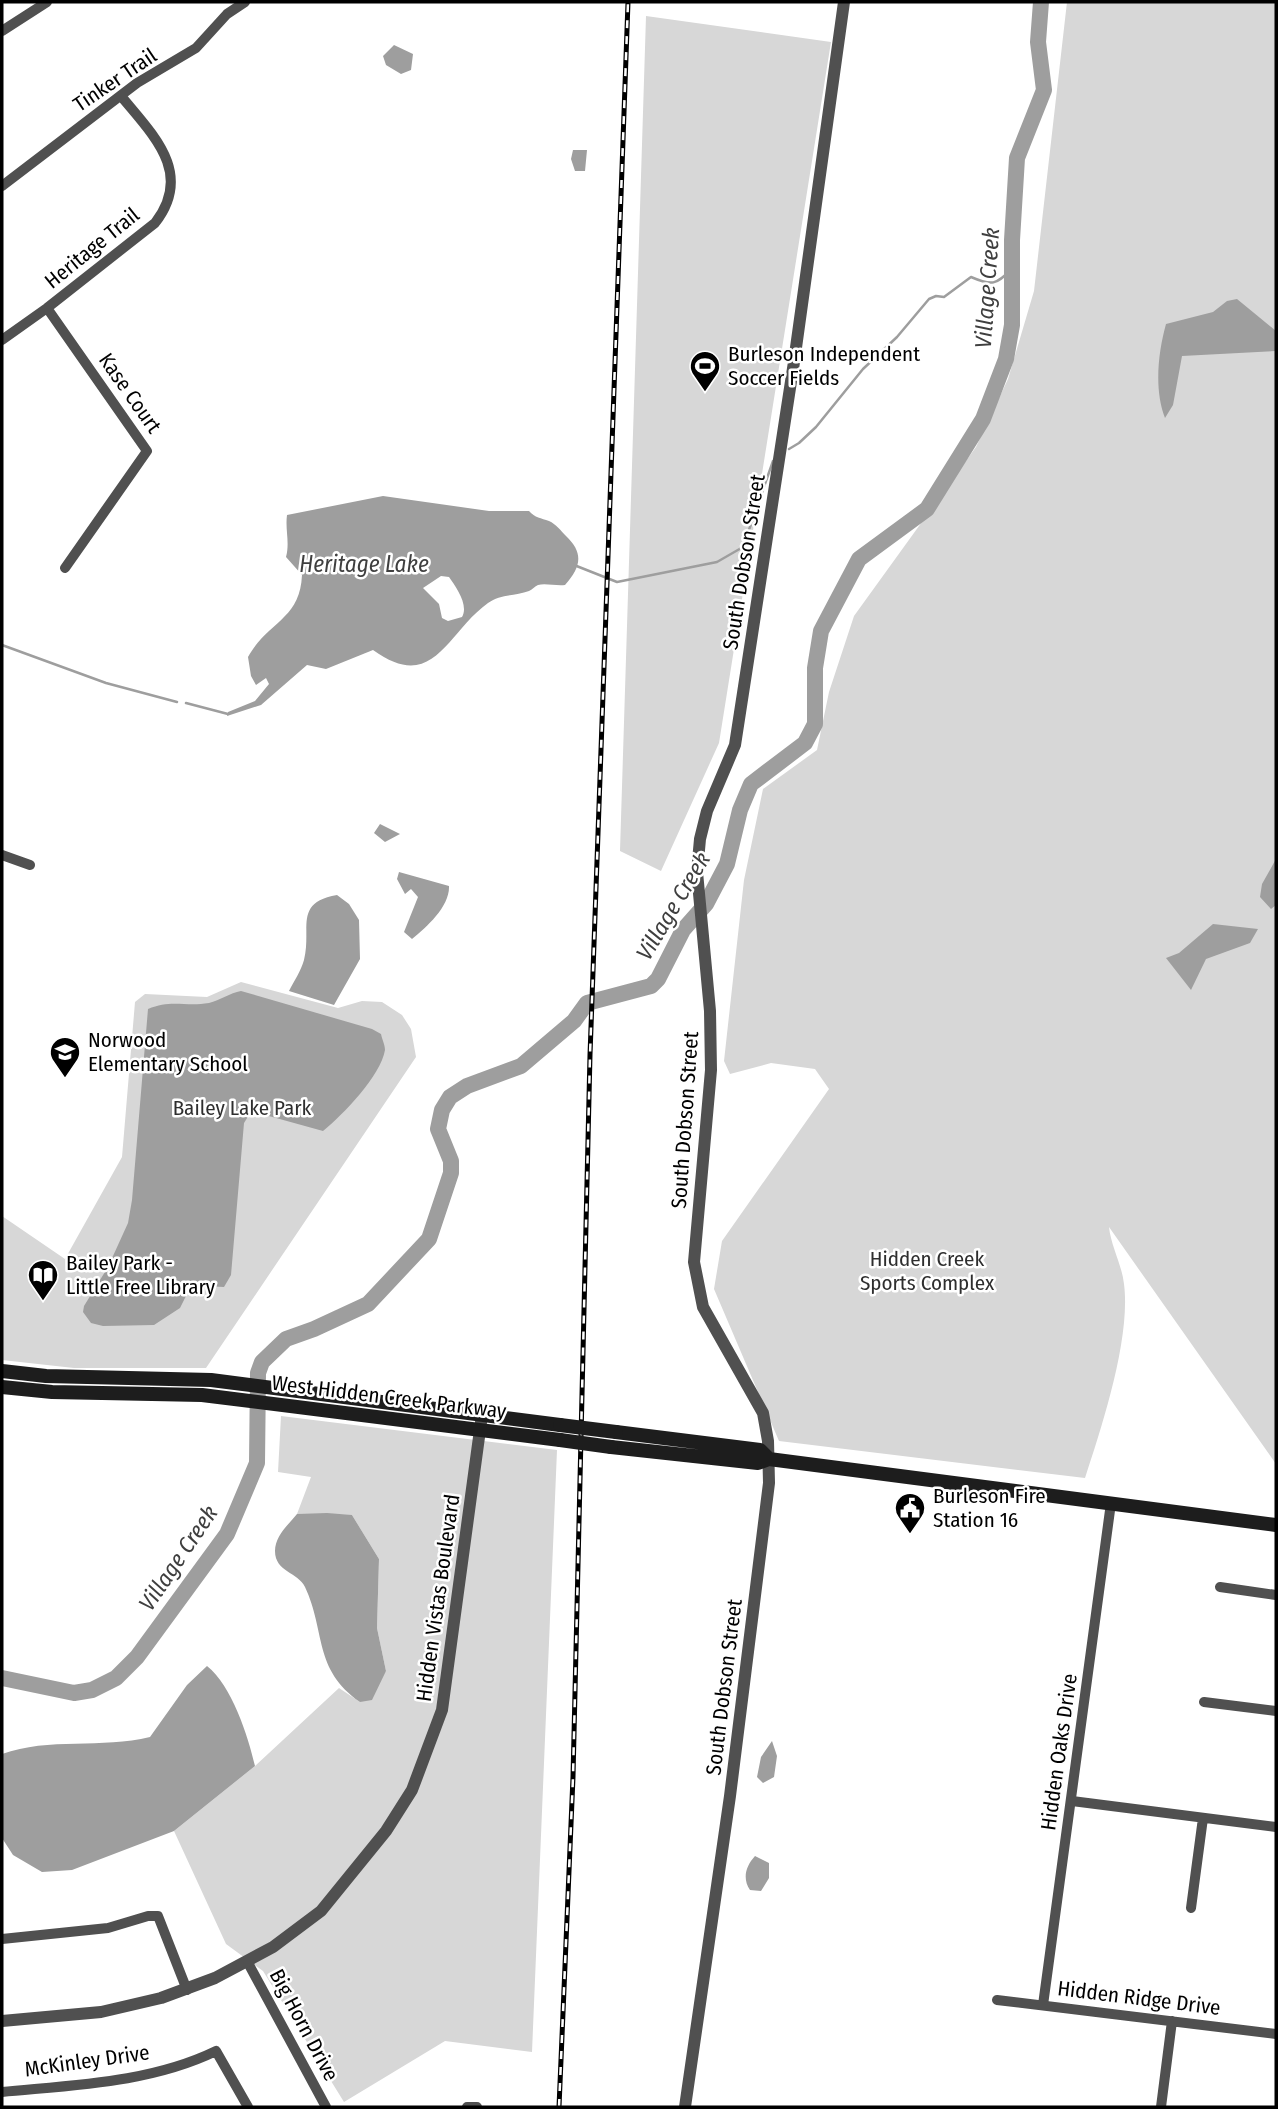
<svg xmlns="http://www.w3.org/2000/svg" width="1278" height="2109" viewBox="0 0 1278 2109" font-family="'Fira Sans Condensed',sans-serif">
  <rect width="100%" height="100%" fill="#fff"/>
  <path fill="#d7d7d7" d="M1067,2H1276V1464L1109,1227C1111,1246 1122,1265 1124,1284C1131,1338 1102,1426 1085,1478L779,1441L714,1289L722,1241L829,1089L815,1069L771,1063L730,1074L724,1061L744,880L763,789L817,750L829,692L854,616L976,447L1008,379L1034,291Z
    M646,16L831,42L719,743L661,871L620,851Z
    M241,982L338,1008L362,1001L382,1002L402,1015L411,1029L416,1057L206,1368H74L2,1360V1216L65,1259L122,1157L135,1002L145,994L207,997Z
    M281,1416L557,1450L532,2052L445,2041L344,2102L263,1971L226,1944L174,1831L255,1766L339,1688L360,1702L386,1671L377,1628L379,1559L352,1515L297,1514L311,1477L278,1472Z"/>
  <path fill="#9e9e9e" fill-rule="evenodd" d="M394,45L413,54L411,70L401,74L386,65L383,56Z
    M573,150H587L585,171H575L571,159Z
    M1237,299L1276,331V351L1182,356L1173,405L1165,418C1154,390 1158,353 1166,324L1213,312L1227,301Z
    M383,496L489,511H529C535,518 541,518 549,521C556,524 561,531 566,536C584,553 581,567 565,585C556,586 545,583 538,585C535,586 532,590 529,591C516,596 500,594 488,603C446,633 434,694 373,650L326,669L307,665L261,705L227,716L228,712L255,701L269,684L266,678L256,685L251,676L248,657C268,621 300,620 302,575L286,557C290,542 285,530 287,515ZM441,576L449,577C456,587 469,605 462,617L448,621L442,618L439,604L423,588Z
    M380,824L400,834L385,842L374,833Z
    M1276,859V905L1271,909L1260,897L1262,884Z
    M399,872L449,886C450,906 427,927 412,939L404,932L418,897L411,889L405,894L397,879Z
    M337,895L349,904L359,920L360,959L334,1005L289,991C294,981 301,971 304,960C312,928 293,903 337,895Z
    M1213,924L1258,929L1250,943L1206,959L1191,990L1166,958L1179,953Z
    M241,991L372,1029L381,1034C382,1039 385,1045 385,1050C381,1075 343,1115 323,1131L258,1113L249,1115L244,1123L231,1275L224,1287L203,1286L187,1294L180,1308L154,1325L103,1326L91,1323L83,1312L84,1306L108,1267L128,1223L132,1200L148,1009C171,999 185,1007 209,1003C220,1000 230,993 241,991Z
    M327,1513L352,1515L379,1559L377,1628L386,1671L372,1700L360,1702C313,1669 326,1632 305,1587C298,1572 275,1572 275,1551C275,1536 288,1525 297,1514Z
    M207,1666C232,1686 248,1736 255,1766L174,1831L72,1870L42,1872L13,1855L2,1838V1754C49,1737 102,1749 150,1737L187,1685Z
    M772,1741L777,1756L774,1777L763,1783L757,1777L761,1757Z
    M755,1856L769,1863V1878L761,1891L750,1890C742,1878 746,1866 755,1856Z"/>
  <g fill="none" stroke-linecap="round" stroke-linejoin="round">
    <path stroke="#9e9e9e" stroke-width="2.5" d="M789,449L799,443L816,427L863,369L897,337L929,299L936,296L944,297L971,277C992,286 996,285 1012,269
      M574,565L617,582L717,562L743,547L773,461
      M2,645L106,683L177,702
      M186,703L228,714"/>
    <path stroke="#9e9e9e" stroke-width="16" d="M2,1678L74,1693L92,1690L116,1678L137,1657L227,1534L257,1463L258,1373L262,1362L286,1339L314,1329L368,1304L429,1239L451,1173V1161L438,1129L442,1110L450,1097L467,1086L521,1066L574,1021L587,1003L651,986L658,979L683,930L706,904L727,864L740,810L751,784L805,743L815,724V668L821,631L859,559L927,509L983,419L1006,359L1012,325V240L1017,158L1044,90L1038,42L1041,2"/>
    <path stroke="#505050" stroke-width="10" d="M2,31L47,2
      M2,186L137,83L196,48L227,14L245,2
      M47,308L147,451L65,568
      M2,340L47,308L155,223C194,173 153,135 121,96
      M2,855L30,865
      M1220,1587L1276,1595
      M1204,1702L1276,1711
      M1072,1801L1276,1827
      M1191,1908L1203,1818
      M2,1939L108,1928L148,1916H158L187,1990
      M247,1961L326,2107
      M997,2000L1276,2034
      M1043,2005L1111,1503
      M2,2092C73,2085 150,2083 216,2051L248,2107
      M467,2107H477
      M1161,2107L1172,2021"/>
    <path stroke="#505050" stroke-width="12" d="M2,2021L101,2012L161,1998L215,1978L273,1947L321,1911L386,1831L412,1790L442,1710L482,1415
      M685,2107L730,1796L769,1483L768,1441L763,1413L703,1307L694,1262L711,1070L710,1011L697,872L700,839L707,811L735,745L794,362L844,2"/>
    <path stroke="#1d1d1d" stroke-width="14" d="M2,1371L46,1376L211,1380L560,1425
      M2,1387L52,1392L202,1395L560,1440
      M616,1432L760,1450L769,1459
      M611,1447L758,1463L769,1459L1276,1525"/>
    <g stroke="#000" stroke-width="5">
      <path id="rail" d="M559,2107L573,1777L590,1055L628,2"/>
    </g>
    <use href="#rail" stroke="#fff" stroke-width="2.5" stroke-dasharray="8" stroke-linecap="butt"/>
    <path stroke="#1d1d1d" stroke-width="14" d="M560,1425L616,1432
      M560,1440L611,1447"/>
  </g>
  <defs>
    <g id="stadium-pin" transform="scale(1.575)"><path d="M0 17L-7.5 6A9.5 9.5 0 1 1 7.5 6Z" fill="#000" stroke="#fff"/><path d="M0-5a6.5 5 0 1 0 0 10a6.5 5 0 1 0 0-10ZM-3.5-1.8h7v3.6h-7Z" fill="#fff"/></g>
    <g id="school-pin" transform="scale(1.575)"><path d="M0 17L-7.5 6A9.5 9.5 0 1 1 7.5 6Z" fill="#000" stroke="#fff"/><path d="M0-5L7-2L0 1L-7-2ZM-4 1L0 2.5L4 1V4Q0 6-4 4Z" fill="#fff"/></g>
    <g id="library-pin" transform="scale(1.575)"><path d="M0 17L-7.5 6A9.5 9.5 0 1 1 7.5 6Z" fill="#000" stroke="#fff"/><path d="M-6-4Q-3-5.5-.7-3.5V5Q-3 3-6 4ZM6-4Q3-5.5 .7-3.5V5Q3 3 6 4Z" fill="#fff"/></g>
    <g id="civic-pin" transform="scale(1.575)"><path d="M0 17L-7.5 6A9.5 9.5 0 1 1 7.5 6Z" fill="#000" stroke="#fff"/><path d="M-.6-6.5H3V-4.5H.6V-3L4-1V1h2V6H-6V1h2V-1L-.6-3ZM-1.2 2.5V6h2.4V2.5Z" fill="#fff"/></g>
  </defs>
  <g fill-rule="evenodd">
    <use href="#stadium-pin" x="705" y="366"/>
    <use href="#school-pin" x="65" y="1052"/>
    <use href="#library-pin" x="43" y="1275"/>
    <use href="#civic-pin" x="910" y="1508"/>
  </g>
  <g text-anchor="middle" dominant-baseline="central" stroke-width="5" stroke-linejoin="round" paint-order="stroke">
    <g font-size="21" fill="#000" stroke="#fff">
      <text transform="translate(115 80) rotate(-34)">Tinker Trail</text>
      <text transform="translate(92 248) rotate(-39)">Heritage Trail</text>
      <text transform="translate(130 393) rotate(55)">Kase Court</text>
      <text transform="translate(744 562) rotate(-81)">South Dobson Street</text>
      <text transform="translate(685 1120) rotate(-86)">South Dobson Street</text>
      <text transform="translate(389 1397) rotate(7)">West Hidden Creek Parkway</text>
      <text transform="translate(438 1598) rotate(-82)">Hidden Vistas Boulevard</text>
      <text transform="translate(724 1687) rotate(-83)">South Dobson Street</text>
      <text transform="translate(1059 1752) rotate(-82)">Hidden Oaks Drive</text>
      <text transform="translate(1139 1998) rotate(7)">Hidden Ridge Drive</text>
      <text transform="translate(304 2025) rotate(62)">Big Horn Drive</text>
      <text transform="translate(87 2061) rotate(-8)">McKinley Drive</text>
    </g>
    <g font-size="21" fill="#000" stroke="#fff" text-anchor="start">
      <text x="728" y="354">Burleson Independent<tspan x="728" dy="24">Soccer Fields</tspan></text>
      <text x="88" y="1040">Norwood<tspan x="88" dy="24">Elementary School</tspan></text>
      <text x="66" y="1263">Bailey Park -<tspan x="66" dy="24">Little Free Library</tspan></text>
      <text x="933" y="1496">Burleson Fire<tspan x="933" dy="24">Station 16</tspan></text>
    </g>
    <g font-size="21" fill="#2e2e2e" stroke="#fff">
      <text x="242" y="1108">Bailey Lake Park</text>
      <text x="927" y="1259">Hidden Creek<tspan x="927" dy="24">Sports Complex</tspan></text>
    </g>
    <g font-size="23" font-style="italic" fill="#3f3f3f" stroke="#fff">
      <text transform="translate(987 288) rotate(-86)">Village Creek</text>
      <text x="364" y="564">Heritage Lake</text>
      <text transform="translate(673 906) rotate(-59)">Village Creek</text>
      <text transform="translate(178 1558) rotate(-56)">Village Creek</text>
    </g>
  </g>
  <rect width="1278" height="2109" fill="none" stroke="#000000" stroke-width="7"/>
</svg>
